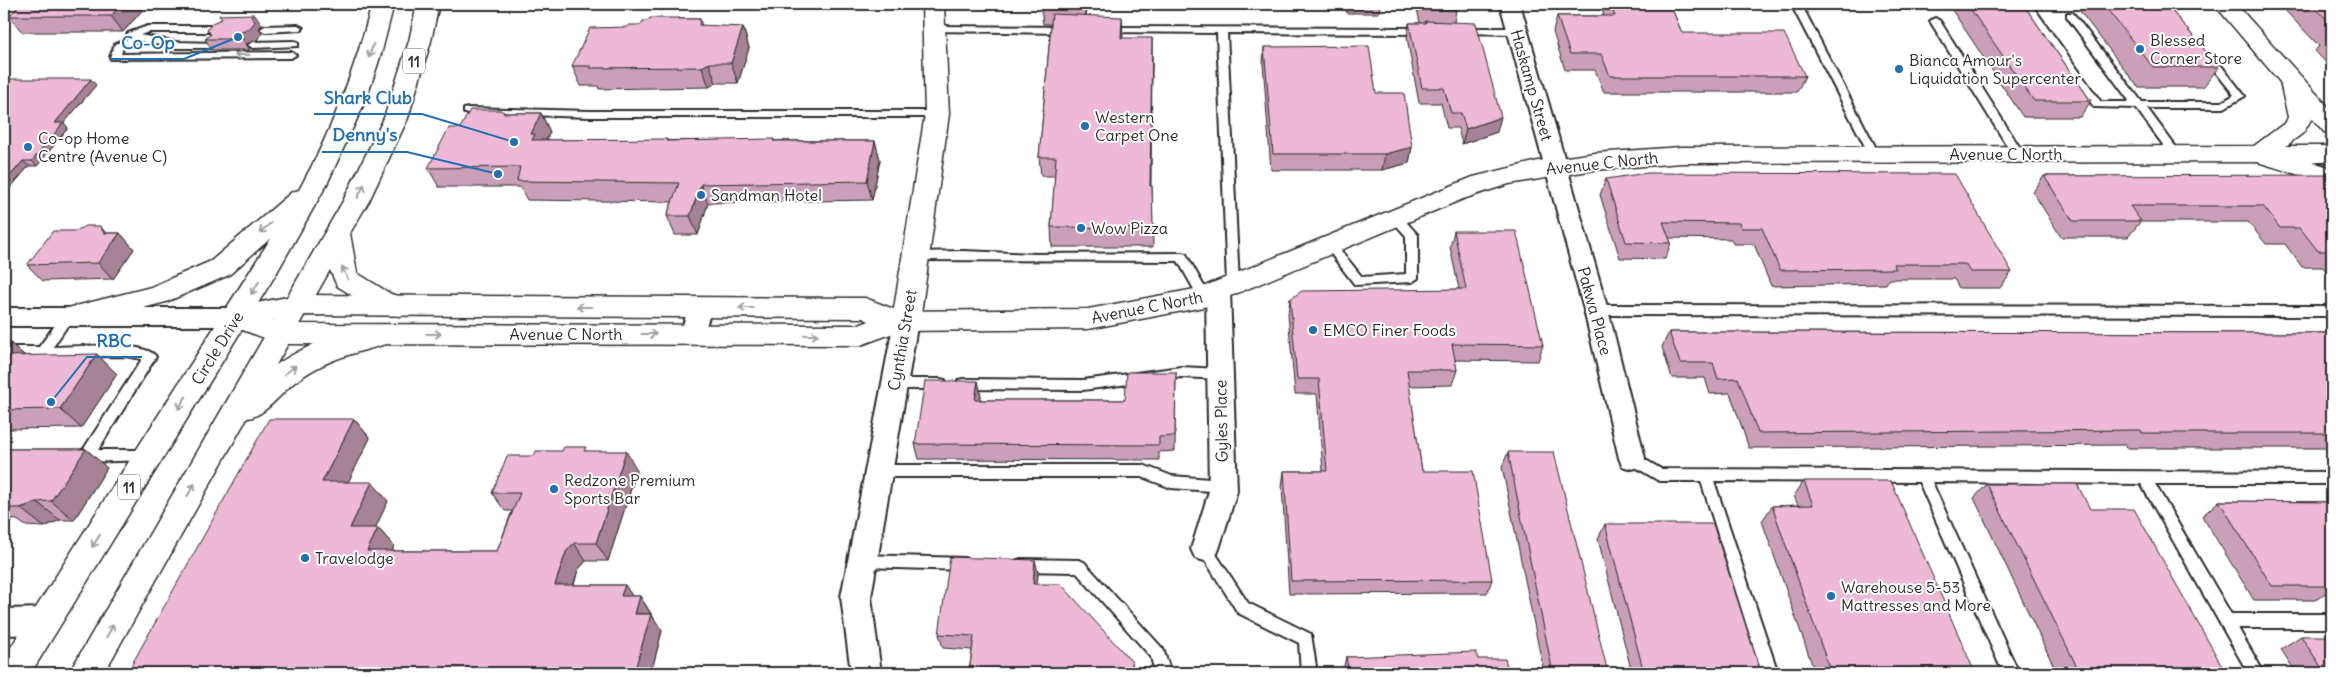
<svg xmlns="http://www.w3.org/2000/svg" width="2336" height="677" viewBox="0 0 2336 677" font-family="Delius,sans-serif">
  <rect width="100%" height="100%" fill="#fff"/>
  <filter id="ink" filterUnits="userSpaceOnUse"><feTurbulence type="fractalNoise" baseFrequency=".02" numOctaves="2"/><feDisplacementMap in="SourceGraphic" scale="10" xChannelSelector="R" yChannelSelector="G"/><feConvolveMatrix kernelMatrix="1 2 1 2 8 2 1 2 1" color-interpolation-filters="sRGB"/></filter>
  <g filter="url(#ink)">
    <g fill="none" stroke-linecap="round" stroke-linejoin="round">
      <g stroke="#2b2b2b" stroke-width="4">
        <path id="service" d="M1791,4H1801L1879,154L1878,157H1870L1869,154Z
          M2021,4H2031L2101,102H2130L2067,17V13H2073L2142,102H2222L2234,95L2203,56L2208,53L2212,54L2245,96L2224,108H2147L2181,154L2180,157H2172L2136,108L2094,107Z
          M1935,18L1940,21L2022,151L2023,154L2022,157H2014L1930,21Z
          M298,25L303,28L302,30L265,32L260,29L265,26Z
          M148,26H223L228,29L223,32H149L140,35L176,42L216,43L217,45L212,48H176L139,41L123,48L121,54L291,52L296,55L291,58L111,59L110,57L115,44L130,38L127,35L128,33Z
          M935,26L1068,27L1073,30L1068,33L931,31V27Z
          M1108,27L1425,28L1430,31L1425,34L1227,33L1239,284L1233,288L1227,284L1217,33L1104,32L1103,30Z
          M1463,28H1517L1522,31L1517,34L1459,33L1458,31Z
          M294,41L298,42V46L253,48L248,45L253,42Z
          M468,108L590,111H937L942,114L937,117H590L464,113V109Z
          M1395,213L1399,214L1418,235V278L1412,282L1355,285L1324,245L1326,242H1334L1362,277L1406,274V236L1389,217Z
          M963,251L1037,254L1182,253L1186,254L1210,297L1204,302L1200,300L1178,261L916,260L910,256L916,252Z
          M1596,305L2332,306V316L1596,315L1590,310Z
          M68,311L74,316L53,347C72,347 147,340 156,357L154,360L98,450H149L154,452L156,456L154,460L81,462L76,460L74,456L76,452L83,450L142,359L125,356L4,357V347H39L64,313Z
          M1181,367L1220,369L1225,370L1226,374L1225,378L1220,379L1181,377L1083,390L963,389L958,388L957,384L958,380L963,379L1083,380Z
          M895,379H940L945,380L946,384L945,388L940,389H895L890,388L889,384L890,380Z
          M1632,452L1661,469L2332,472V484H2155L2231,614H2332V628H2238L2264,673H2248L2141,484L1932,482L2019,673H2003L1919,482L1714,481L1778,673H1762L1701,481H1659L1627,462L1625,458L1627,454Z
          M879,465H1143L1172,476L1223,480L1228,482L1230,486L1228,490L1223,492L1171,488L1142,477H879L874,475L872,471L874,467Z
          M1205,543L1210,545L1248,603L1311,634L1317,673H1301L1299,643L1238,613L1198,549L1200,545Z
          M862,555L965,558L970,560L972,564L970,568L965,570L862,567L857,565L855,561L857,557Z
          M1020,559L1079,560L1084,562L1163,649L1171,673H1155L1151,657L1076,572L1020,571L1015,569L1013,565L1015,561Z"/>
      </g>
      <g stroke="#2b2b2b" stroke-width="4">
        <path id="minor" d="M1500,4H1520L1608,310L1645,458L1642,466L1632,469L1622,466L1619,458L1584,310Z
          M1218,282L1227,285L1230,291L1237,491L1219,549L1215,558L1205,561L1195,558L1191,549L1209,491L1206,291L1209,285Z
          M700,299L709,301L712,308L701,341L692,344L683,341L680,334L691,301Z
          M4,308H236L245,310L248,317L245,324L236,326H4Z
          M906,312L915,314L918,321L871,597L881,673H851L841,597L894,321L897,314Z
          M45,608L55,611L60,621L55,631L45,634L4,635V609Z"/>
      </g>
      <g stroke="#2b2b2b" stroke-width="3">
        <path id="tertiary" d="M922,4H944L949,114L920,321L916,328L906,331L896,328L892,321L925,114Z
          M2260,146L2332,168V185L2251,160L2248,154L2251,148Z"/>
      </g>
      <g stroke="#2b2b2b" stroke-width="3">
        <path id="secondary" d="M2214,4H2236L2332,111V134L2324,132L2312,118L2303,133L2286,146H2332V162L1681,163L1595,170L1509,184L1463,199L1204,307L1088,329L899,331L861,345L281,344L226,324L222,317L226,310L236,307L297,295L865,298L899,311L1088,309L1200,288L1473,177L1538,161L1595,153L1681,147L2254,146L2286,122L2288,117L2280,82ZM297,315L863,318L869,321L859,325L282,324L273,320Z"/>
      </g>
      <g stroke="#2b2b2b" stroke-width="3">
        <path id="trunk" d="M372,4H394L382,51L367,97L327,184L276,274L31,673H4V658L271,238L229,275L166,302L74,326L64,323L60,316L64,309L151,287L211,261L292,192L299,190C332,131 355,69 372,4Z
          M417,4H439L431,41L408,118L369,201L350,233L357,273L391,294L409,299L412,306L409,313L399,316L374,309L337,286L330,270L276,365C301,348 365,317 395,327L399,334L395,341C356,354 330,356 295,382C282,392 263,418 247,418L104,673H69L343,201L384,118L409,41Z"/>
      </g>
      <use href="#service" fill="#fff" fill-rule="evenodd"/>
      <use href="#minor" fill="#fff" fill-rule="evenodd"/>
      <use href="#tertiary" fill="#fff" fill-rule="evenodd"/>
      <use href="#secondary" fill="#fff" fill-rule="evenodd"/>
      <use href="#trunk" fill="#fff" fill-rule="evenodd"/>
    </g>
    <path fill="#cc9fb8" stroke="#2b2b2b" d="M21,4H148L123,32H22L9,16Z
      M1042,4H1087L1086,16L1152,57L1151,186H1152L1153,247H1052L1051,227L1055,176H1041L1039,157L1051,24H1043L1041,9Z
      M1345,4H1380L1379,13H1347Z
      M1416,4H1455L1456,10L1454,22L1497,132L1462,144L1458,128H1447L1441,103H1419L1407,38L1409,23H1420Z
      M1600,4H1670L1682,33L1805,76L1797,92H1604L1595,70H1565L1553,32L1557,16H1604Z
      M1948,4H2023L2091,101L2080,117H2023Z
      M2083,4H2166L2219,67L2203,87H2138L2079,10Z
      M2279,4H2332V69L2315,51L2319,46Z
      M219,15L262,25L259,28L262,33L257,40L246,44L250,50H212L205,39L210,35L207,30L222,19Z
      M681,19H700L702,26L743,27L749,48L738,83H716L709,87L599,89L598,86H581L572,66L628,27Z
      M1264,47L1376,93L1412,147L1409,163L1382,170H1271L1263,63Z
      M4,79L96,85L64,123L68,128L37,166H29L4,195Z
      M504,112L505,113H541L550,132L546,140L875,141L880,160L872,200L708,203L698,235H675L667,216L672,202L527,200L520,187H439L428,168L460,128Z
      M2044,176L2332,177V279L2323,267H2302L2285,244H2266L2248,222H2140L2128,237H2061L2033,192Z
      M1606,179L2012,272L2000,288H1959L1954,279H1889L1886,284L1771,286L1754,244H1733L1731,239L1669,238L1671,243L1665,259L1620,258L1600,195Z
      M1454,231L1543,345L1538,361L1455,360L1457,370L1452,385L1409,386L1422,471L1492,580L1487,593L1289,594L1282,486L1284,471H1323L1317,394H1295L1288,314L1290,299L1459,289L1450,247Z
      M106,233H120L134,249L113,279L43,281L27,265Z
      M1669,332L2332,333V448H2127L2126,445L1749,448L1730,393L1710,394L1705,378H1672L1662,347Z
      M4,339H6L24,355L117,374L81,428L4,429Z
      M1176,372L1175,451L1159,452V460L919,459L915,444L978,381L981,396L980,400H1125Z
      M354,419L370,438L348,482L388,501L375,528H378L394,546L392,551H497L512,511H505L492,493L534,456L588,451L637,470L608,561H586L578,570L574,585H625L632,596H640L662,631L651,673H127Z
      M4,449H86L107,468L74,520H60L44,527L26,526L17,520L8,519L4,520Z
      M1508,452L1608,673H1544L1502,467Z
      M1804,481L1975,673H1815L1762,521L1772,506L1798,505L1794,496Z
      M1987,484L2090,509L2226,673H2057L1974,498Z
      M2219,501L2332,502V592L2328,591L2316,600H2254L2202,516Z
      M1605,524L1761,673H1632L1598,539Z
      M1035,560L1038,574L1037,584L1132,662L1133,673H969L972,650L943,648L939,634Z
      M2301,636L2332,673H2296L2281,649Z
      M1346,657L1478,659L1509,673H1344L1343,670Z"/>
    <path fill="#a68296" stroke="#2b2b2b" d="M122,4H148L123,32L111,16Z
      M1085,4H1087L1086,25L1085,9Z
      M255,14L262,25L259,28L262,33L257,40L246,44L239,33L251,17Z
      M1122,17L1123,36L1122,58L1121,38Z
      M743,27L749,48L738,83L731,63Z
      M1152,38V57L1150,205V186Z
      M709,63L716,83L709,87L702,67Z
      M91,79L96,85L64,123L68,128L37,166L32,161L55,123Z
      M541,113L550,132L542,149L532,140L531,134Z
      M1501,117L1497,132L1462,144L1466,129Z
      M875,141L880,160L872,200L867,181Z
      M1412,147L1409,163L1382,170L1385,154Z
      M23,161L29,166L4,195V183Z
      M701,184L708,203L698,235L690,216Z
      M100,226L114,242L120,233L134,249L113,279L98,263L104,233Z
      M6,339L28,359L4,364V342Z
      M97,354L117,374L81,428L60,409Z
      M978,381L981,396L978,415L975,400Z
      M354,419L370,438L339,501L322,482Z
      M86,449L107,468L74,520L51,501Z
      M626,451L637,470L608,561L596,543Z
      M372,482L388,501L367,546L350,528Z
      M37,502L60,520L44,527L20,508Z
      M4,516L8,519L4,520Z
      M378,528L394,546L384,569L367,551Z
      M574,543L586,561L578,570L568,602L555,585L566,552Z
      M1035,560L1038,574L1036,598L1033,584Z
      M625,585L636,602L621,596Z
      M640,596L651,614H635Z
      M651,614L662,631L651,673H634Z"/>
    <path fill="#edb9d6" stroke="#2b2b2b" d="M21,4H122L111,16H9Z
      M1042,4H1085V9H1041Z
      M1422,4H1455L1456,10H1424Z
      M1610,4H1670L1682,33H1784L1805,76H1610L1601,54H1570L1557,16H1615Z
      M1967,4H2023L2091,101H2034Z
      M2103,4H2166L2219,67H2153Z
      M2312,4H2332V25Z
      M255,14L251,17L255,22L249,29L239,33L243,39H205L211,34L207,30L212,23L222,19L219,15Z
      M1052,14L1122,17L1121,38H1152L1150,186H1152L1153,228L1051,227L1056,157H1039Z
      M650,18H680L679,19H700L699,25L743,27L731,63H709L702,67L590,68L591,66H572L590,28L628,27V25H641L643,21H648Z
      M1425,21L1476,23L1501,117L1466,129L1461,113H1451L1444,88H1422L1409,23H1426Z
      M1369,46L1376,93H1404L1412,147L1385,154H1273L1264,47Z
      M4,79H91L55,123H63L32,161H23L4,183Z
      M470,110H500L504,112L503,113H541L531,134H535L532,140L667,139L666,141L774,139L773,141H875L867,181L701,184L690,216H667L679,183L517,181L520,167L428,168L449,128H460Z
      M1647,173L1955,174L2012,272H1970L1965,264H1893L1896,269L1780,270L1762,228H1741L1739,223L1663,222L1671,243L1626,242L1606,179Z
      M2327,175L2332,177V251H2318L2300,228H2280L2263,206H2130L2141,221H2073L2044,176Z
      M85,226H100L104,233H120L98,263L27,265L53,231H76Z
      M1454,231H1516L1543,345L1452,344L1457,370H1407L1422,471H1473L1492,580L1291,581L1284,471H1327L1319,379H1297L1290,299L1302,291L1466,289Z
      M1669,332L2332,333V433H2142L2141,430L1758,433L1738,378L1718,379L1713,363H1680Z
      M97,354L60,409L4,410V356Z
      M1127,372H1176L1175,436L1159,437V445L915,444L925,381H978L975,400H1125Z
      M269,419H354L322,482H372L350,528H378L367,551H497L520,493H492L507,456H534L536,451H562L564,447H586L584,451H626L596,543H574L566,552L555,585H625L621,596H640L635,614H651L634,673H127Z
      M4,449H86L51,501L37,502L20,508H4Z
      M1508,452H1554L1608,673H1553Z
      M1804,481H1891L1975,673H1831L1772,506L1813,505Z
      M1987,484H2077L2090,509H2134L2226,673H2080Z
      M2219,501L2332,502V575L2329,574L2332,580V586H2272Z
      M1605,524H1713L1761,673H1644Z
      M950,557L1035,560L1033,584H1061L1132,662V673H969L974,636L939,634Z
      M2301,636H2332V673H2325Z
      M1476,652L1478,659H1505L1509,673H1349L1346,657Z"/>
    <defs><path id="oneway-shaft" d="M-6 0H5M1.5-3L5.5 0L1.5 3" fill="none" stroke-width="1.6" stroke-linecap="round" stroke-linejoin="round" transform="scale(1.25)"/></defs>
    <g stroke="#a0a0a0">
      <use href="#oneway-shaft" transform="translate(371 51) rotate(108)"/>
      <use href="#oneway-shaft" transform="translate(242 55) rotate(-180)"/>
      <use href="#oneway-shaft" transform="translate(361 191) rotate(-64)"/>
      <use href="#oneway-shaft" transform="translate(265 228) rotate(140)"/>
      <use href="#oneway-shaft" transform="translate(345 273) rotate(-114)"/>
      <use href="#oneway-shaft" transform="translate(255 288) rotate(122)"/>
      <use href="#oneway-shaft" transform="translate(584 307) rotate(-180)"/>
      <use href="#oneway-shaft" transform="translate(746 308) rotate(-180)"/>
      <use href="#oneway-shaft" transform="translate(434 334)"/>
      <use href="#oneway-shaft" transform="translate(649 334)"/>
      <use href="#oneway-shaft" transform="translate(811 335)"/>
      <use href="#oneway-shaft" transform="translate(290 370) rotate(-37)"/>
      <use href="#oneway-shaft" transform="translate(182 403) rotate(122)"/>
      <use href="#oneway-shaft" transform="translate(191 490) rotate(-60)"/>
      <use href="#oneway-shaft" transform="translate(96 541) rotate(122)"/>
      <use href="#oneway-shaft" transform="translate(110 631) rotate(-60)"/>
    </g>
  </g>
  <g fill="#1f6fb2" stroke="#fff" stroke-width="2">
    <circle cx="2140" cy="49" r="5"/>
    <circle cx="1899" cy="69" r="5"/>
    <circle cx="1085" cy="126" r="5"/>
    <circle cx="28" cy="147" r="5"/>
    <circle cx="701" cy="195" r="5"/>
    <circle cx="1081" cy="228" r="5"/>
    <circle cx="1313" cy="330" r="5"/>
    <circle cx="554" cy="489" r="5"/>
    <circle cx="305" cy="558" r="5"/>
    <circle cx="1831" cy="596" r="5"/>
  </g>
  <g text-anchor="middle" dominant-baseline="central" stroke-width="4" stroke-linejoin="round" paint-order="stroke">
    <g fill="#fff" stroke="#6b6b6b" stroke-width="1">
      <rect x="403" y="48.5" width="22" height="25" rx="4"/>
      <rect x="118" y="474.5" width="22" height="25" rx="4"/>
    </g>
    <g font-size="15" font-weight="bold" fill="#2b2b2b">
      <text x="414" y="61">11</text>
      <text x="129" y="487">11</text>
    </g>
    <g font-size="16" fill="#2b2b2b" stroke="#fff" text-anchor="start">
      <text x="2150" y="40">Blessed<tspan x="2150" dy="18">Corner Store</tspan></text>
      <text x="1909" y="60">Bianca Amour's<tspan x="1909" dy="18">Liquidation Supercenter</tspan></text>
      <text x="1095" y="117">Western<tspan x="1095" dy="18">Carpet One</tspan></text>
      <text x="38" y="138">Co-op Home<tspan x="38" dy="18">Centre (Avenue C)</tspan></text>
      <text x="711" y="195">Sandman Hotel</text>
      <text x="1091" y="228">Wow Pizza</text>
      <text x="1323" y="330">EMCO Finer Foods</text>
      <text x="564" y="480">Redzone Premium<tspan x="564" dy="18">Sports Bar</tspan></text>
      <text x="315" y="558">Travelodge</text>
      <text x="1841" y="587">Warehouse 5-53<tspan x="1841" dy="18">Mattresses and More</tspan></text>
    </g>
    <g font-size="16" fill="#2b2b2b" stroke="#fff">
      <text transform="translate(1532 85) rotate(74)">Haskamp Street</text>
      <text x="2006" y="154">Avenue C North</text>
      <text transform="translate(1602 163) rotate(-6)">Avenue C North</text>
      <text transform="translate(1147 307) rotate(-11)">Avenue C North</text>
      <text transform="translate(1595 311) rotate(75)">Pakwa Place</text>
      <text x="566" y="334">Avenue C North</text>
      <text transform="translate(902 340) rotate(-80)">Cynthia Street</text>
      <text transform="translate(217 348) rotate(-58)">Circle Drive</text>
      <text transform="translate(1221 421) rotate(-91)">Gyles Place</text>
    </g>
  </g>
  <path fill="none" stroke="#1f6fb2" stroke-width="2" d="M238 37L184 59H111M514 142L422 114H314M498 174L407 152H322M51 402L87 357H142"/>
  <g fill="#1f6fb2" stroke="#fff" stroke-width="2">
    <circle cx="238" cy="37" r="5"/>
    <circle cx="514" cy="142" r="5"/>
    <circle cx="498" cy="174" r="5"/>
    <circle cx="51" cy="402" r="5"/>
  </g>
  <g font-size="18" text-anchor="middle" font-weight="bold" fill="#1f6fb2" stroke="#fff" stroke-width="4" stroke-linejoin="round" paint-order="stroke">
    <text x="148" y="49">Co-Op</text>
    <text x="368" y="104">Shark Club</text>
    <text x="365" y="141">Denny's</text>
    <text x="114" y="347">RBC</text>
  </g>
  <rect width="2336" height="677" fill="none" stroke="#fff" stroke-width="20"/>
  <rect x="10" y="10" width="2316" height="657" fill="none" stroke="#2b2b2b" stroke-width="2" filter="url(#ink)"/>
</svg>
